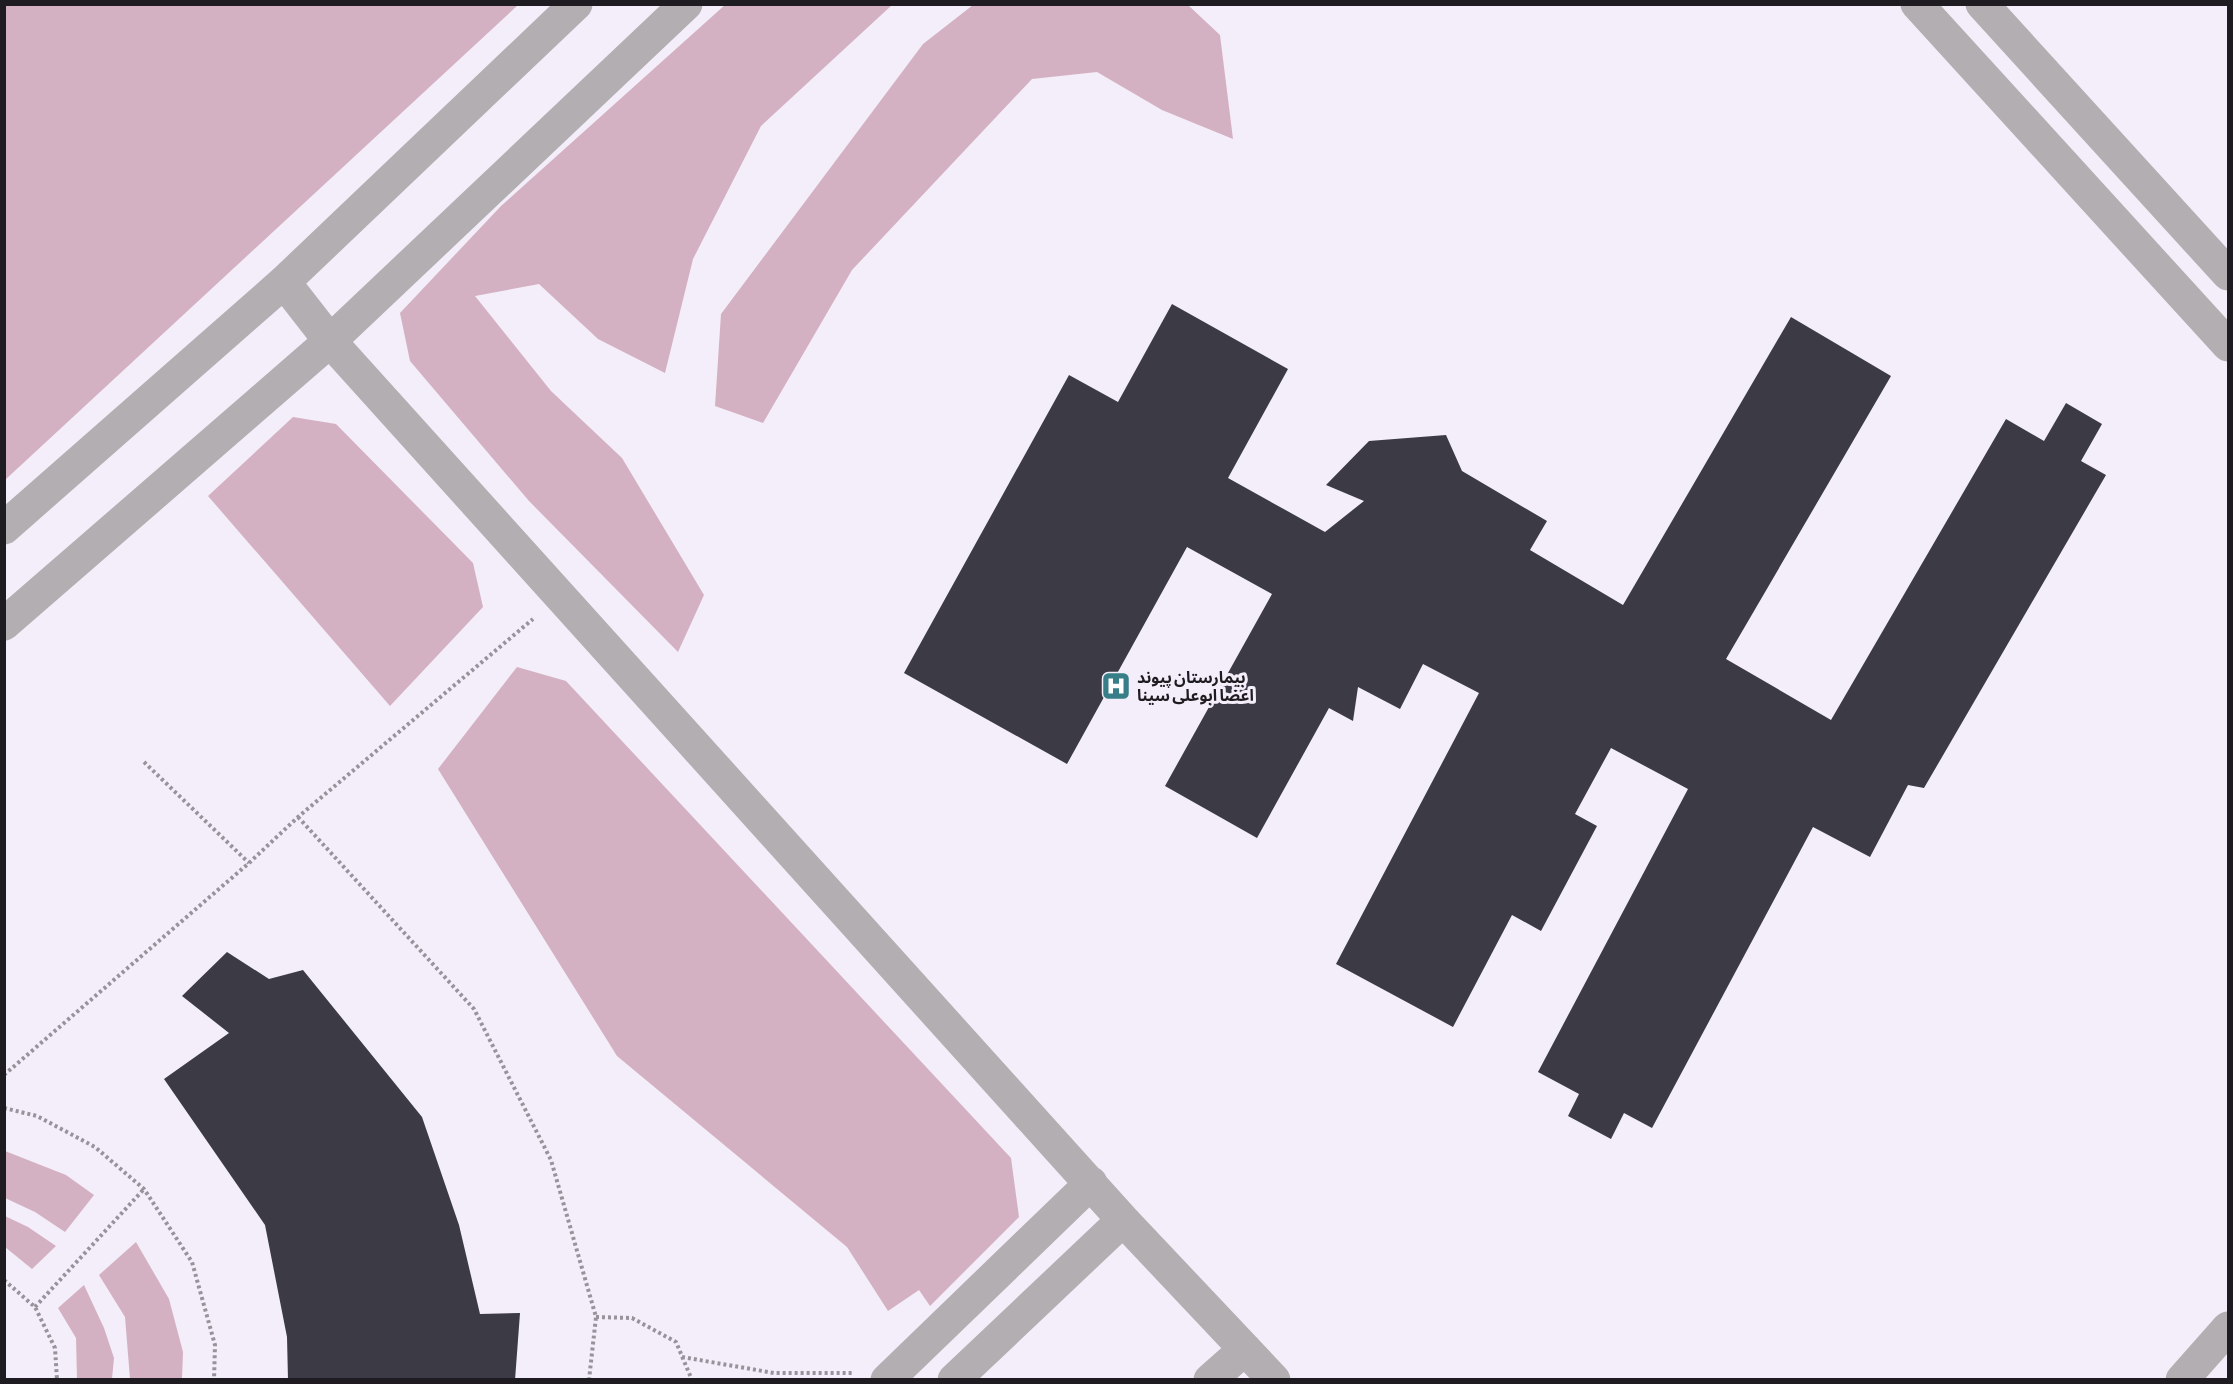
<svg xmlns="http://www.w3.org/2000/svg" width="2233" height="1384" viewBox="0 0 2233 1384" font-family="'Asap Condensed','Noto Sans Arabic',sans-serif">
  <rect width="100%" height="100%" fill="#f3eef9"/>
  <path fill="#d4b1c2" d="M5,4H518V5L5,480Z
    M726,4L892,5L761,126L693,259L665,373L598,339L539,284L475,296L551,391L622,458L704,595L678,652L529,501L410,361L400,313L501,206Z
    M973,5H1188L1220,35L1233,139L1162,110L1097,72L1032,79L852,270L763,423L715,406L721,314L923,44Z
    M293,417L336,424L473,563L483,607L390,706L208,496Z
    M517,667L566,681L1011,1158L1019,1217L930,1306L919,1290L888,1311L847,1247L617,1056L438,769Z
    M5,1151L66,1175L94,1195L65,1232L35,1212L5,1198Z
    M5,1216L28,1227L56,1246L32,1269L5,1247Z
    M136,1242L169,1299L183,1352L182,1379H130L125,1317L99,1275Z
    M84,1285L104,1328L114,1358L112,1379H77L76,1338L58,1308Z"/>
  <path fill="#3c3b45" d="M1172,304L1288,369L1228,478L1325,532L1364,501L1326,485L1369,441L1446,435L1462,471L1547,521L1530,550L1623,605L1791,317L1891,376L1726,659L1831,720L2006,419L2044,441L2066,403L2102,424L2081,461L2106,475L1924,788L1908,785L1870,857L1813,827L1652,1128L1624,1113L1611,1139L1568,1116L1579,1094L1538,1072L1688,789L1611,748L1575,814L1597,826L1541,931L1512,915L1453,1027L1336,964L1479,693L1423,664L1400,709L1358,687L1353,721L1329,708L1257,838L1165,786L1272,594L1187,547L1067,764L904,673L1069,375L1118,402Z
    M227,952L269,979L303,970L422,1117L459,1225L480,1314L520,1313L515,1380H288L287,1337L265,1225L164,1079L229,1033L182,996Z"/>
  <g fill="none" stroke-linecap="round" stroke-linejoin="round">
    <path stroke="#97939b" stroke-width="4" stroke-dasharray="3 3" stroke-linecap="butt" d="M144,762L249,863
      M298,817L474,1009L551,1160L596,1317L589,1380
      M4,1075L249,863L298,817L533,619
      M4,1108L37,1116L95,1147L144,1189L192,1262L215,1345L214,1380
      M4,1280L35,1307L55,1348L57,1380
      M35,1307L144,1189
      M596,1317L632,1318L676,1342L692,1380
      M682,1357L774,1373H854"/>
    <path stroke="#b3aeb2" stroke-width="33" d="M1917,4L2228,345
      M1982,4L2228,274
      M284,282L330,341L1123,1220L1274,1380
      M4,528L284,282L576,4
      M4,624L330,341L686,4
      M887,1380L1091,1183
      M954,1380L1123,1220
      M1210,1380L1245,1349
      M2182,1380L2228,1328"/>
  </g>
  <defs>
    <g id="hospital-square" transform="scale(1.5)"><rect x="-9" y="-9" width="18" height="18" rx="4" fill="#377e88" stroke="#f3eef9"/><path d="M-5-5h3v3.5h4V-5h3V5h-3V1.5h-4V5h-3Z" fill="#fff"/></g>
  </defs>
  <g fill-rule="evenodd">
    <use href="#hospital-square" x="1116" y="686"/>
  </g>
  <g text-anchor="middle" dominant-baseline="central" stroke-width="6" stroke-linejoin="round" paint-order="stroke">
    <g font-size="16" font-weight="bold" fill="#1e1c20" stroke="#f3eef9" text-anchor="start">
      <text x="1137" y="677">بیمارستان پیوند<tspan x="1137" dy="18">اعضا ابوعلی سینا</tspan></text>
    </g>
  </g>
  <rect width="2233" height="1384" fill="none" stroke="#1e1c20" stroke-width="12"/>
</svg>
